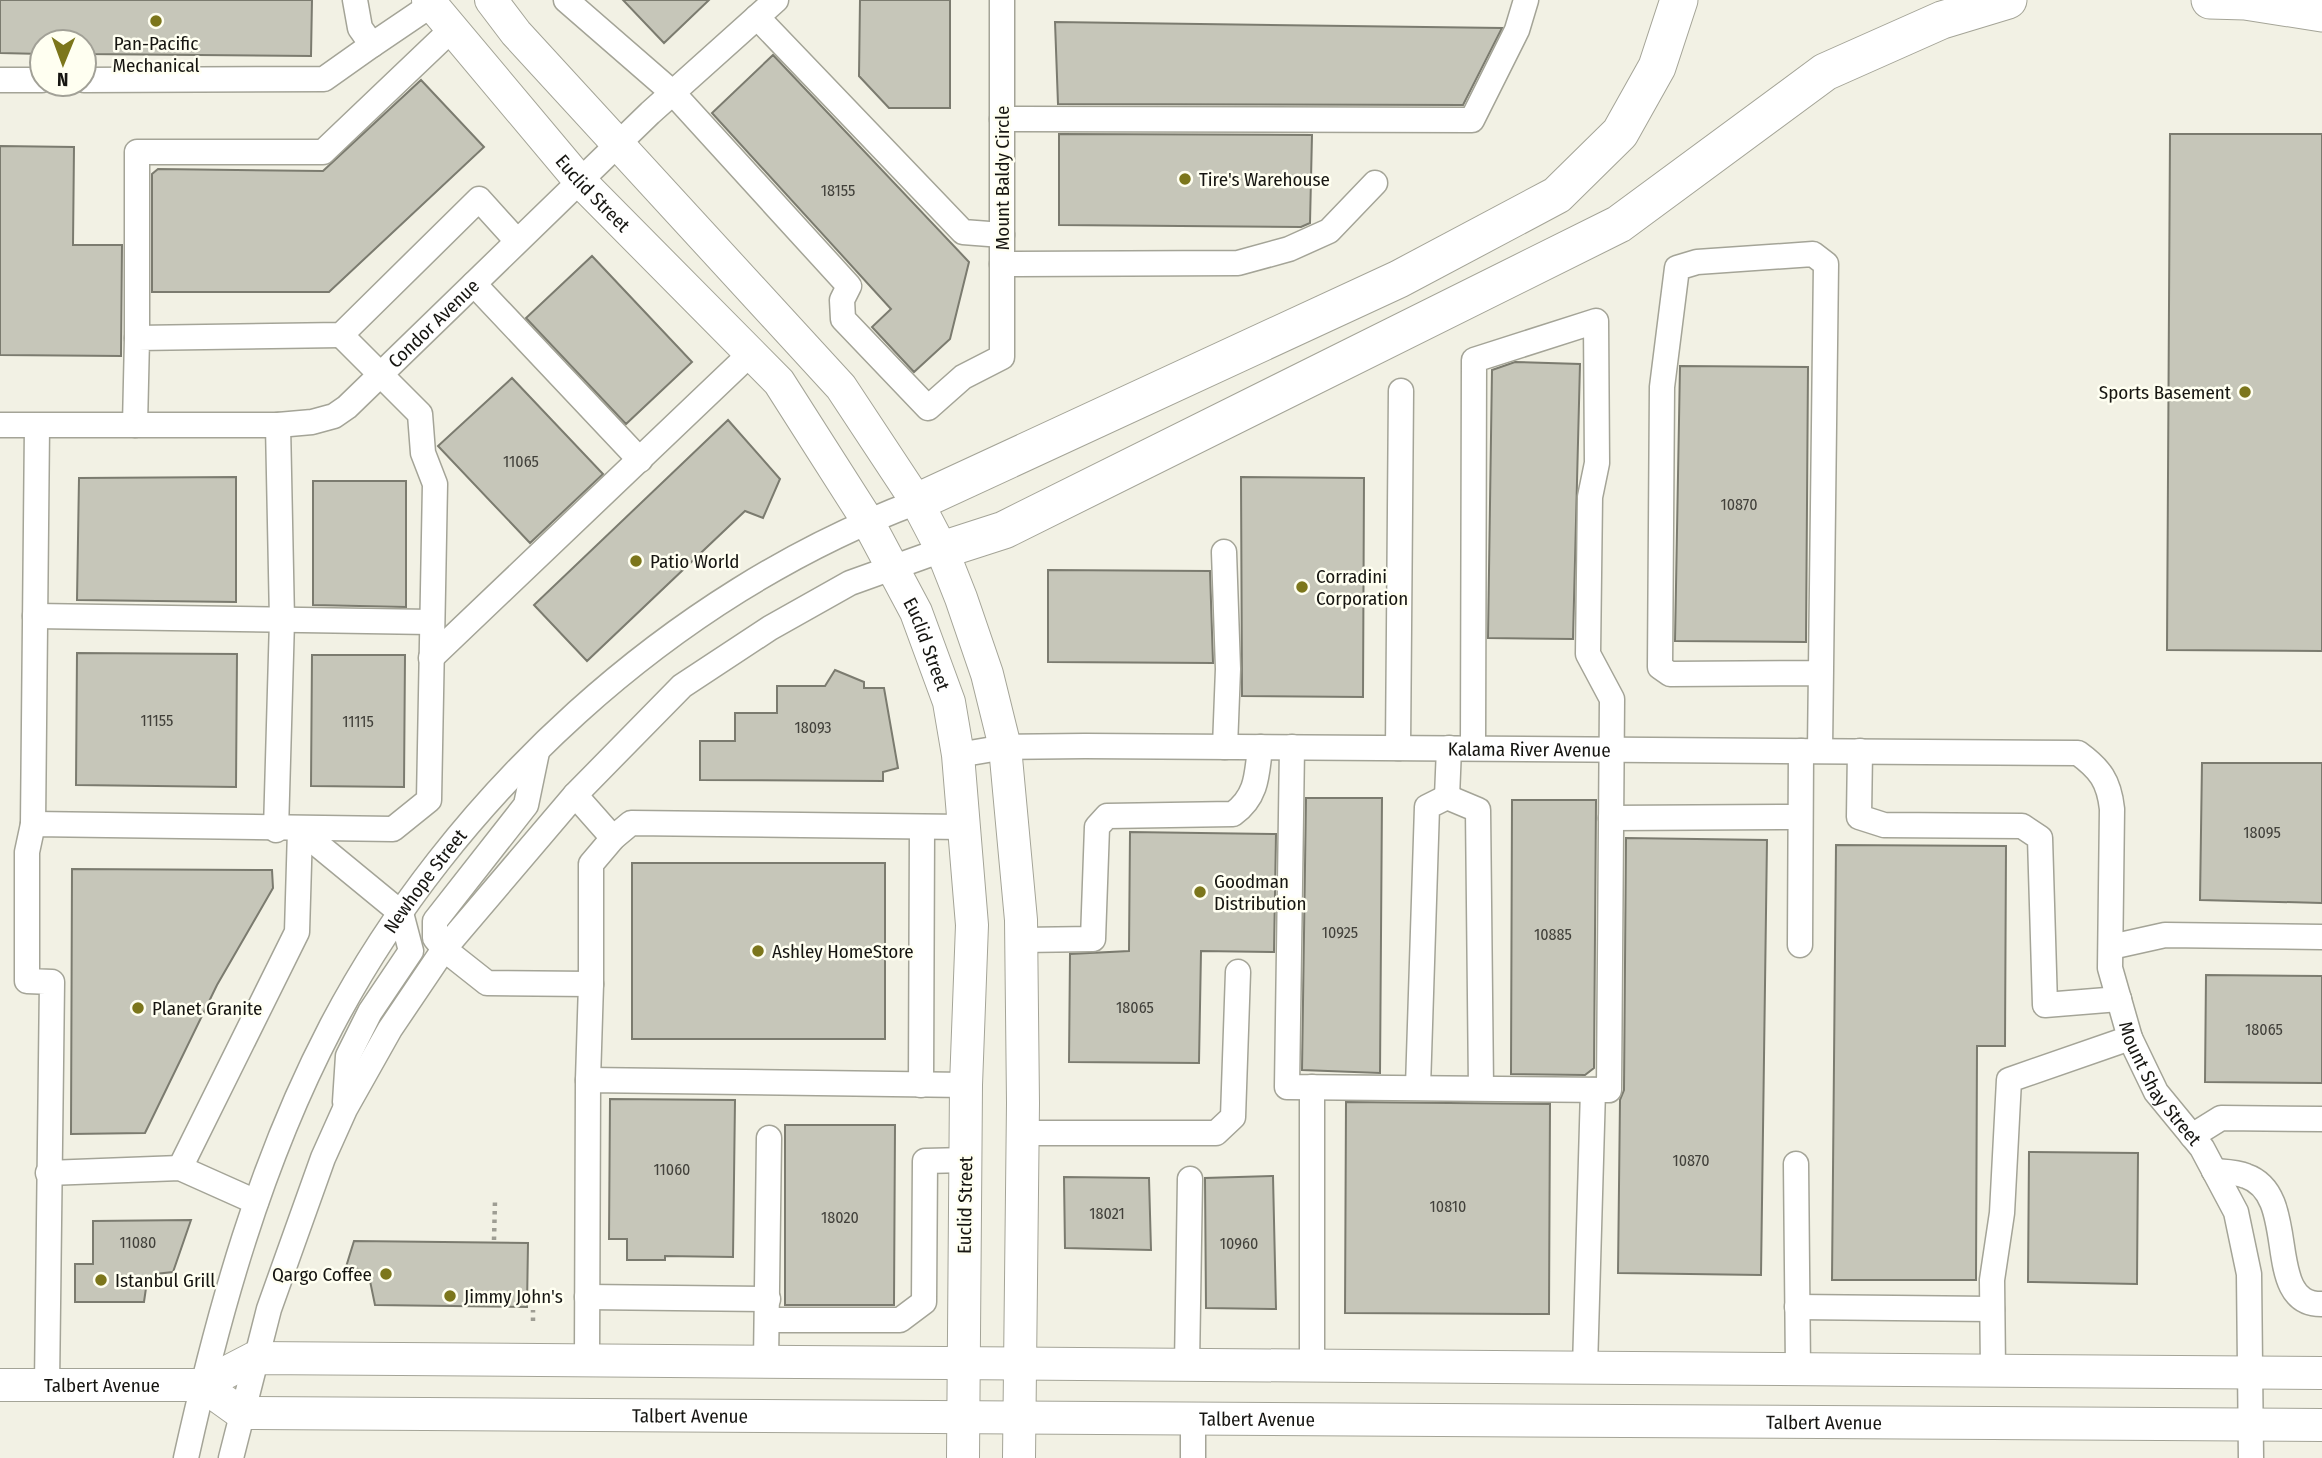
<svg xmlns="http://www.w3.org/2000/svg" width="2322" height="1458" viewBox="0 0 2322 1458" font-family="'Fira Sans Condensed',sans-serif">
  <rect width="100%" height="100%" fill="#f2f1e4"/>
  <path fill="#c6c6b9" stroke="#7b7b6f" stroke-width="2" d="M0,0H312L311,56L84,54V42H42V54L0,53Z
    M623,0H709L664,43Z
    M860,0H950V108H889L859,76Z
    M1055,22L1502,28L1463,105L1058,104Z
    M773,55L969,262L950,339L914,372L872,327L891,309L712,113Z
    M421,80L484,147L329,292H152V174L158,169L323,171Z
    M1059,134L1312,135L1310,223L1301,227L1059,225Z
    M2170,134H2322V651L2167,650Z
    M0,146L74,147L73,245H122L121,356L0,355Z
    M592,256L692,362L626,424L526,318Z
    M1515,362L1580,364L1573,639L1488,638L1492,370Z
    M1680,366L1808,367L1806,642L1675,641Z
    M512,378L603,474L530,543L438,446Z
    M728,420L780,479L763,518L745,511L587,661L534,605Z
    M236,477V602L77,600L79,478Z
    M1241,477L1364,478L1363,697L1242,696Z
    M313,481H406V607L313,605Z
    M1048,570L1210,571L1213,663L1048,662Z
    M77,653L237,654L236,787L76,785Z
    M312,655H405L404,787L311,786Z
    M835,670L864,682V688H884L898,768L883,772V781L700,780V741H735V713H777V686H825Z
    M2202,763H2322V903L2200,900Z
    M1306,798H1382L1380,1073L1302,1070Z
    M1512,800H1596L1594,1068L1585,1075L1511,1074Z
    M1130,832L1276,834L1274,952L1201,951L1199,1063L1069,1062L1070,954L1129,951Z
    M1626,838L1767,840L1761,1275L1618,1273L1620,1100L1624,1090Z
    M1836,845L2006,846L2005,1046H1977L1976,1280H1832Z
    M632,863H885V1039H632Z
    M72,869L272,870L273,888L217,985L145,1133L71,1134Z
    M2206,975L2322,976V1083L2205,1082Z
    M610,1099L735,1100L733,1257L665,1256V1260H627V1239H609Z
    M1346,1102L1550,1104L1549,1314L1345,1313Z
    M785,1125H895L894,1305H785Z
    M2029,1152L2138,1153L2137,1284L2028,1282Z
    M1273,1176L1276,1309L1206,1308L1205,1178Z
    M1064,1177L1149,1178L1151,1250L1065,1248Z
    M191,1220L173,1272L155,1274L147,1281L144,1302H75V1264H93V1221Z
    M354,1241L528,1243L527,1307L375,1305L369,1276L358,1269L346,1267Z"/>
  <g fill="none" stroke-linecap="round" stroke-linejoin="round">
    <g stroke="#a4a497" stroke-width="27">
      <g id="minor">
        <path d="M355,0L360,28L372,45L431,5"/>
        <path d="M566,0L673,93L849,286L842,300L843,319L928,408L963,377L1002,357V0"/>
        <path d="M757,17L963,232L1002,235"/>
        <path d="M0,80H42"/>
        <path d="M84,80L324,79L372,45"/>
        <path d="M1002,119L1472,120L1517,30L1526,0"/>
        <path d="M1002,264L1238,263L1289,249L1329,231L1375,183"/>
        <path d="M474,284L640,460"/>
        <path d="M137,338V152H323L451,30"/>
        <path id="s1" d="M0,425H278L312,422L334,416L347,407L650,113L776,0"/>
        <path d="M135,425L137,338L341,335L479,199L517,241"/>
        <path d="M1224,552L1228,669L1225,747"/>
        <path d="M35,616L431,622"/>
        <path d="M431,658L751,353"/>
        <path d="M1292,747L1287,1087L1609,1090L1612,699L1588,654L1590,497L1597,463L1596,321L1474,360L1473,748"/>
        <path d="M1398,748L1401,391"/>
        <path d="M1820,750L1826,264L1813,254L1697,262L1677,268L1662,387L1660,667L1670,674L1821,673"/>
        <path d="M1860,751L1859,817L1884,825L2022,826L2040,838L2045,1005L2119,999"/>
        <path d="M537,752L526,805L435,921V938L444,949L487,983L591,984V864L613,838L631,823L963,827"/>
        <path id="s2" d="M958,755L1005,747L1085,746L2078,753C2100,769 2109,781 2112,809L2110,968L2130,1038L2156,1092L2202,1148L2236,1212L2249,1274L2251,1458"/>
        <path d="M575,795L613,838"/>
        <path d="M1447,797L1449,748"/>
        <path d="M1611,818L1800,817"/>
        <path d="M33,824L37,426"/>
        <path d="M276,830L282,620L278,425"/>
        <path d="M300,830L401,913L411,951L370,1012L348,1056L345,1102"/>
        <path d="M1021,940L1093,939L1097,827L1107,816L1233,814C1257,797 1257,775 1260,747"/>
        <path d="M1800,945L1801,751"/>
        <path d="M2111,947L2165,935L2322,937"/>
        <path d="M588,1080L591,984"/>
        <path d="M921,1085L922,828"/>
        <path d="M1418,1087L1427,807L1447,797L1478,810L1481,1088"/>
        <path d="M1023,1133H1216L1233,1117L1238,972"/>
        <path d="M2192,1136L2221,1118L2322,1119"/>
        <path d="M1796,1164L1798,1369"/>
        <path d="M180,1168L297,932L300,830"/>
        <path d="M2214,1171C2224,1172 2236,1172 2246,1176C2302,1195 2261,1305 2322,1304"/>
        <path d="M48,1173L180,1168L256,1202"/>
        <path d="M587,1297L768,1299"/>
        <path d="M1797,1307L1992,1309"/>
        <path d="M768,1320H900L924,1302L925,1161L966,1160"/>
        <path d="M587,1360L588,1080L966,1085"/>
        <path d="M766,1362L769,1138"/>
        <path d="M1187,1365L1190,1179"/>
        <path d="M1312,1366V1087"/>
        <path d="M1585,1368L1593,1090"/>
        <path d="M1993,1370L1992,1280L2002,1213L2009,1080L2130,1038"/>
        <path d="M47,1385L52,982L27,981V852L33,824L393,829L429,800L435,484L423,453L420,414L341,335"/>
        <path id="s3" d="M186,1458C219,1310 260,1163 331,1027C451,797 672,593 917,502"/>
        <path d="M231,1458L269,1309L323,1158L345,1109L390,1029L444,949L575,795L682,686L770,628L850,583L942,550"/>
        <path d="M1193,1458V1419"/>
      </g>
    </g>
    <g stroke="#a4a497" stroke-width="34">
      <g id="major">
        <path id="s4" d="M428,0L579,180L779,382L867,520L916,612L949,702L958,755L972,925L966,1085L963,1458"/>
        <path d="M491,0L516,33L841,387L917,502L942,550L961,598L987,674L1005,747L1021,920L1023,1103L1019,1458"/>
        <path id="s5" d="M0,1385H202L254,1358L2322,1373"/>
        <path id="s6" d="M202,1385L241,1413L2322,1425"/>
      </g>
    </g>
    <g stroke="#a4a497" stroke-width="39">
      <path id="highway" d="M2210,0L2245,1L2322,13
        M917,502L1399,279L1557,195L1620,133L1657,67L1679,0
        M942,550L1004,530L1619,224L1825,72L1942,20L2008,0"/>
    </g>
    <path stroke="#9e9d93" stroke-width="4.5" stroke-dasharray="3.5 5" stroke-linecap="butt" d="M494,1240L495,1201
      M533,1321V1310"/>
    <use href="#minor" stroke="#fff" stroke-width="24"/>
    <use href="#major" stroke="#fff" stroke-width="32"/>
    <use href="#highway" stroke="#fff" stroke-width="37"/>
  </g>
  <g fill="#7c761b" stroke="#fffff1" stroke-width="2.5">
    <circle cx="156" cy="21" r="7"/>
    <circle cx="1185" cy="179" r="7"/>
    <circle cx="2245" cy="392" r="7"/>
    <circle cx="636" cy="561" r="7"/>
    <circle cx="1302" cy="587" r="7"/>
    <circle cx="1200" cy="892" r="7"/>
    <circle cx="758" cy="951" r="7"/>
    <circle cx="138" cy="1008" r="7"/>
    <circle cx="386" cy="1274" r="7"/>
    <circle cx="101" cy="1280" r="7"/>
    <circle cx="450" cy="1296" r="7"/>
  </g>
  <g text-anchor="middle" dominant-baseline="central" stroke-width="5" stroke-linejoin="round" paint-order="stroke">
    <g font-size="16" fill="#42413b">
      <text x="838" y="190">18155</text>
      <text x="521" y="461">11065</text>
      <text x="1739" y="504">10870</text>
      <text x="157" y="720">11155</text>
      <text x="358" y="721">11115</text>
      <text x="813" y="727">18093</text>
      <text x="2262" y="832">18095</text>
      <text x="1340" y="932">10925</text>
      <text x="1553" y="934">10885</text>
      <text x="1135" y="1007">18065</text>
      <text x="2264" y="1029">18065</text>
      <text x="1691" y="1160">10870</text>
      <text x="672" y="1169">11060</text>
      <text x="1448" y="1206">10810</text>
      <text x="1107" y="1213">18021</text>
      <text x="840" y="1217">18020</text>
      <text x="138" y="1242">11080</text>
      <text x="1239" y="1243">10960</text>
    </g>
    <g font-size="19" fill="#161511" stroke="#fffff1" text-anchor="start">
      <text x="156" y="43" text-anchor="middle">Pan-Pacific<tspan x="156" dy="22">Mechanical</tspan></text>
      <text x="1199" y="179">Tire's Warehouse</text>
      <text x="2231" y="392" text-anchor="end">Sports Basement</text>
      <text x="650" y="561">Patio World</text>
      <text x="1316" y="576">Corradini<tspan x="1316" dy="22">Corporation</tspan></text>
      <text x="1214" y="881">Goodman<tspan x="1214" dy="22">Distribution</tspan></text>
      <text x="772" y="951">Ashley HomeStore</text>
      <text x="152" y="1008">Planet Granite</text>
      <text x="372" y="1274" text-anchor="end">Qargo Coffee</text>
      <text x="115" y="1280">Istanbul Grill</text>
      <text x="464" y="1296">Jimmy John's</text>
    </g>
    <g font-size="19" fill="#161511" stroke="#fffff1">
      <text transform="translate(1002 178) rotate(-90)">Mount Baldy Circle</text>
      <text stroke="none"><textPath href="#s4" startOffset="254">Euclid Street</textPath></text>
      <text stroke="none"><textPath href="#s1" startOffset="471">Condor Avenue</textPath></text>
      <text stroke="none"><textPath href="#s4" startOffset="821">Euclid Street</textPath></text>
      <text stroke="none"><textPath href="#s2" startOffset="572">Kalama River Avenue</textPath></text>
      <text stroke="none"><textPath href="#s3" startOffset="630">Newhope Street</textPath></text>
      <text stroke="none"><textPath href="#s2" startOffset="1475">Mount Shay Street</textPath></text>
      <text transform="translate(965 1205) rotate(-89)">Euclid Street</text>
      <text stroke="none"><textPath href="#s5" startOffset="102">Talbert Avenue</textPath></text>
      <text stroke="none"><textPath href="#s6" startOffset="497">Talbert Avenue</textPath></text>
      <text stroke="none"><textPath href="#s6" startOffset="1064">Talbert Avenue</textPath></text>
      <text stroke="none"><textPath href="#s6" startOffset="1631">Talbert Avenue</textPath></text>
    </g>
  </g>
  <g transform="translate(63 63) rotate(181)"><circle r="33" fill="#fffff1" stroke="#a2a197" stroke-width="2"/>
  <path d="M0-5L12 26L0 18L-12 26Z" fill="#7c761b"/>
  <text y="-10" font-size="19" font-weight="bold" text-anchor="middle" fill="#161511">N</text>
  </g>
</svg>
